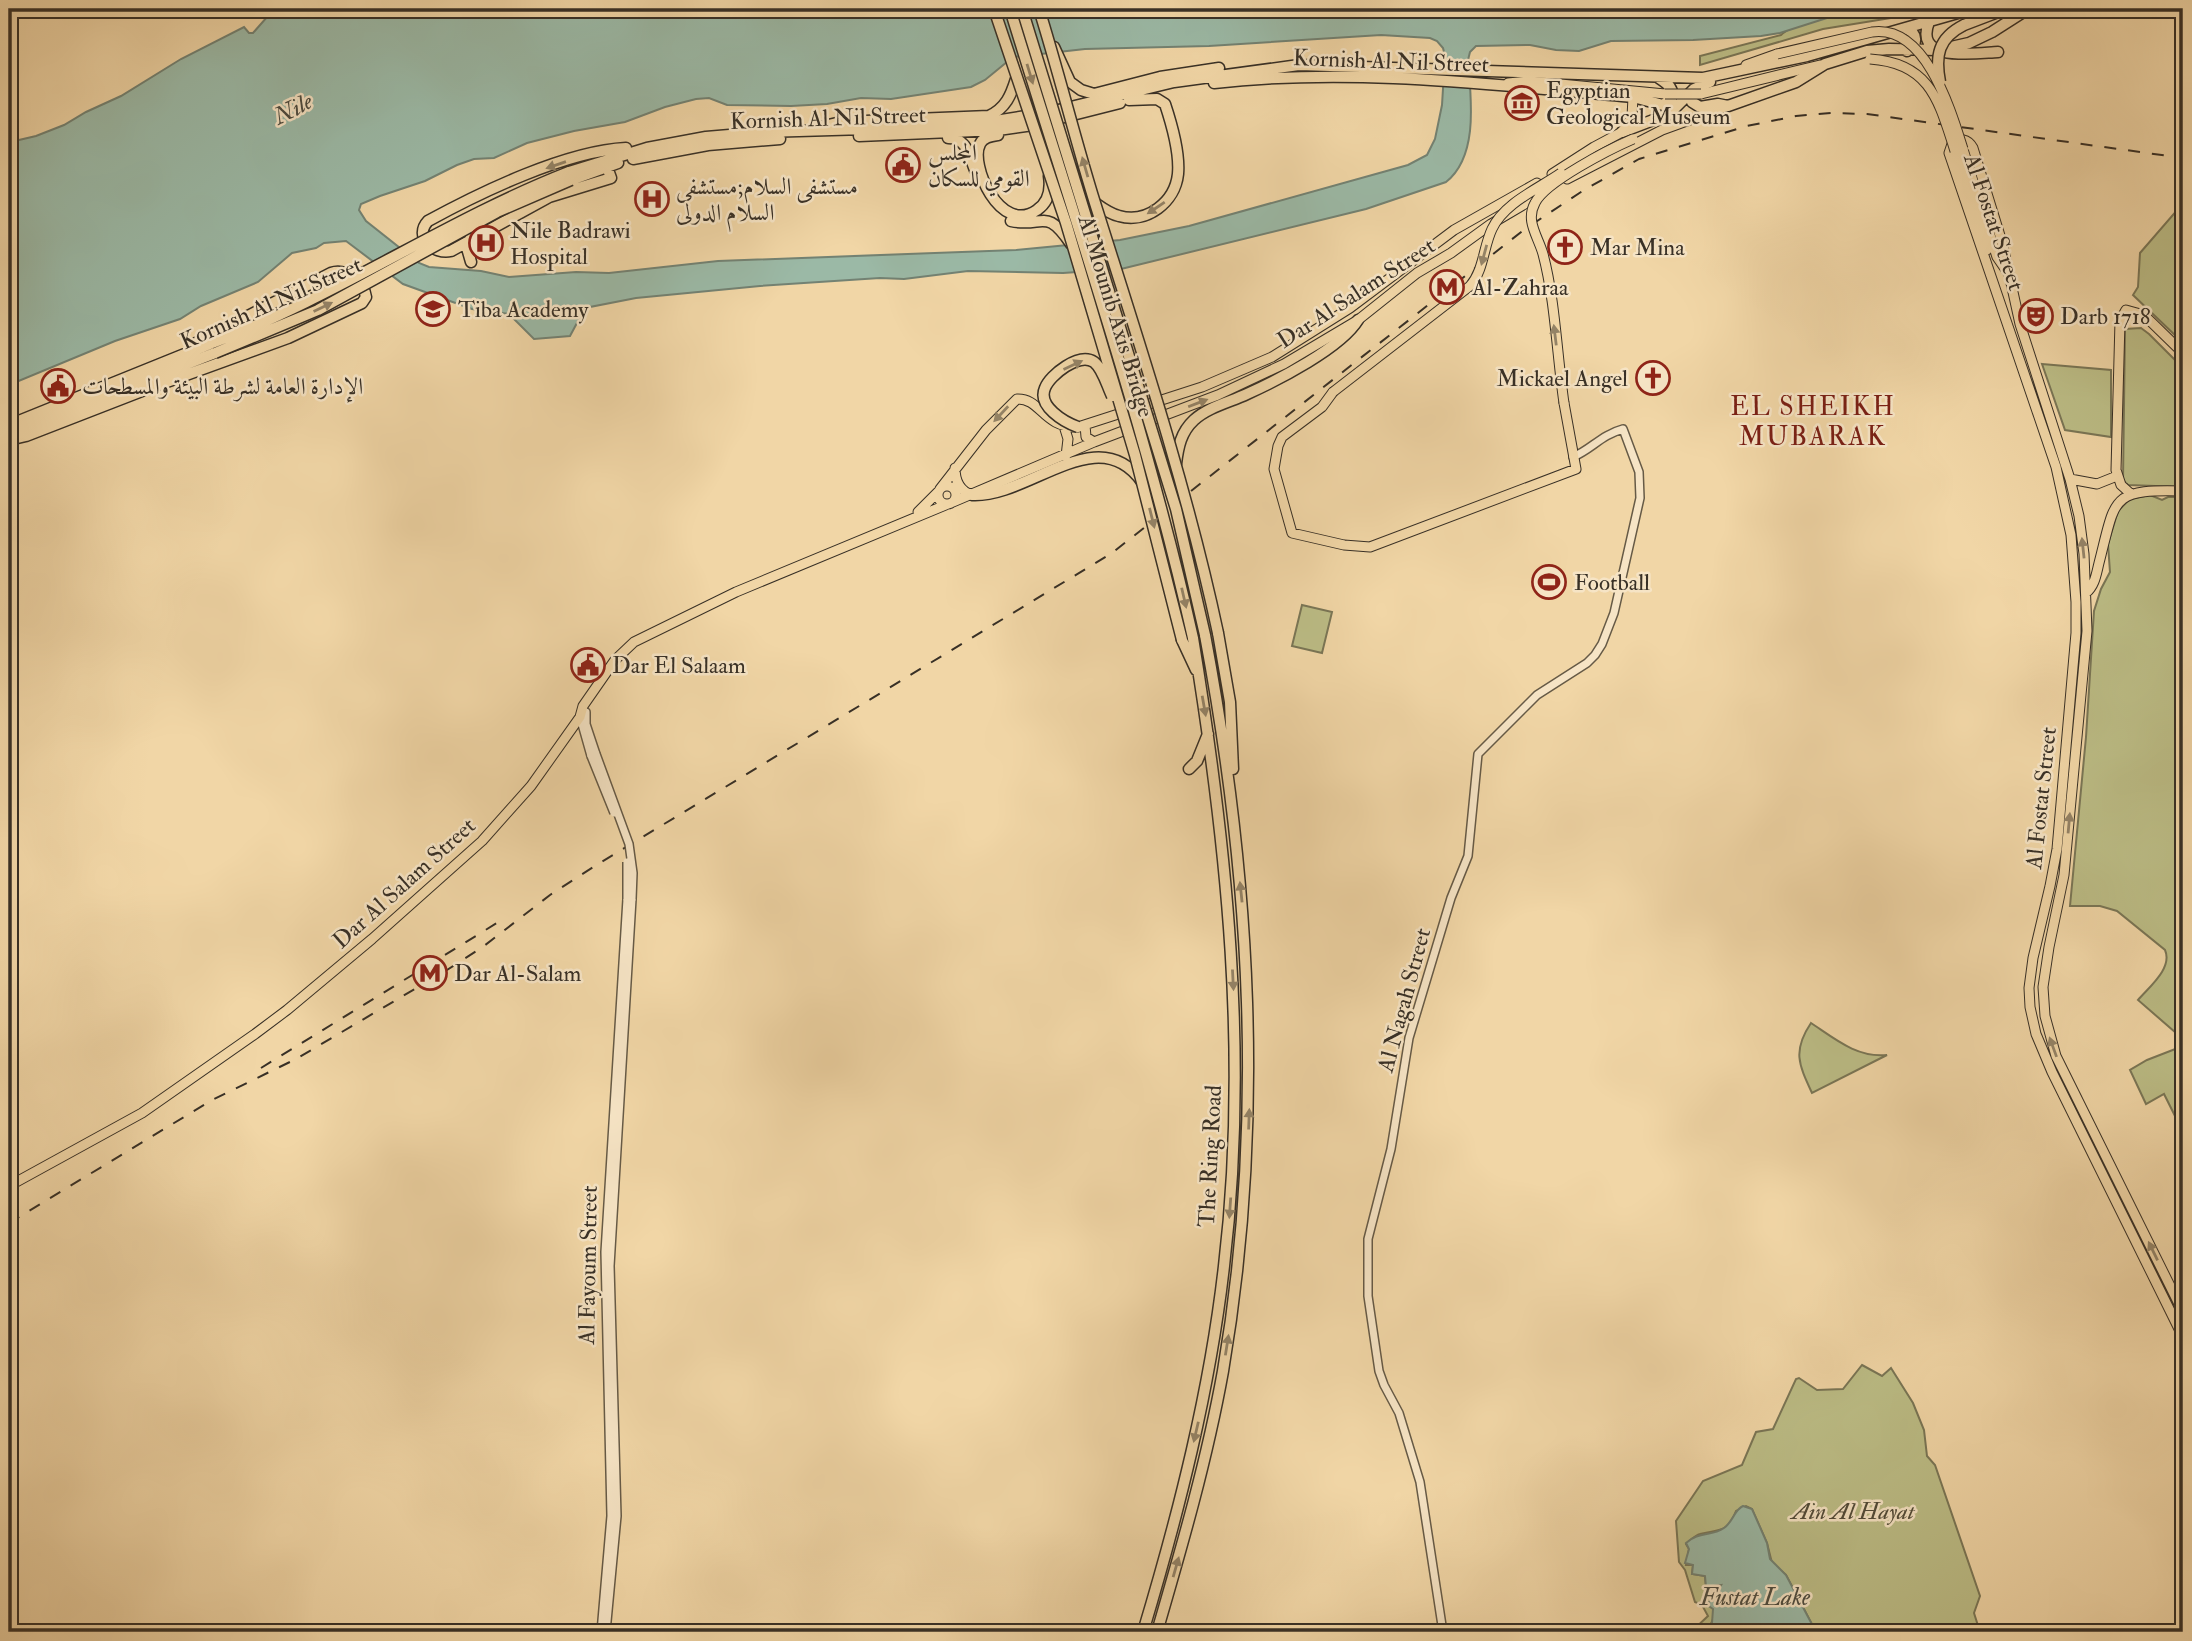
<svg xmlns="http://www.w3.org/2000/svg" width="2192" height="1641" viewBox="0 0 2192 1641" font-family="'IM FELL Double Pica',Amiri,serif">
  <rect width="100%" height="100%" fill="#f1d6a6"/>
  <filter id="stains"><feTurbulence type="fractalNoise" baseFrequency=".00286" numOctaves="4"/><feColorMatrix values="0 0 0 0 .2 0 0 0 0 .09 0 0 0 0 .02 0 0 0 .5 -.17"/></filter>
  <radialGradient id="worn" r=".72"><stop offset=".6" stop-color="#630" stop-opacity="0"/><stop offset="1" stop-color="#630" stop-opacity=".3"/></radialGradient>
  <path fill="#bcbd86" stroke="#7a7656" stroke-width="2" d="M1872,9H1887L1891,18L1823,29L1700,65V56L1781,35C1797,20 1850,13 1872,9Z
    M2178,209L2181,211L2178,218L2183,225V333L2178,338L2133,295L2138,287L2140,253Z
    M2141,328L2149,334L2183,368V487L2128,485L2123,480L2125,329Z
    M2042,364L2111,370V437L2065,430Z
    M2150,495L2162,500L2168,497H2183V1039L2138,1000C2149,987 2173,968 2165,950L2117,911L2100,906H2070L2086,737L2094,611L2101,589L2110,572L2108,544L2118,511L2130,499Z
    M1302,605L1332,612L1322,653L1292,646Z
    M1811,1023C1835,1039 1857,1058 1887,1055L1812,1093C1799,1065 1792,1051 1811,1023Z
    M2183,1046V1132L2164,1094L2146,1104L2130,1070L2147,1060Z
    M1862,1365L1882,1376L1891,1368L1913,1403L1924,1430L1927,1456L1935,1465L1980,1596L1974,1613L1980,1632H1816L1786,1575L1772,1563L1767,1543L1752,1509L1746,1506L1736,1511C1727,1534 1719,1529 1700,1534C1695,1535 1690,1541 1686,1544L1689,1549L1686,1565H1693L1692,1574L1705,1576L1706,1587L1721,1585L1712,1607C1718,1615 1710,1625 1706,1632H1691L1708,1616L1702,1605L1695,1602L1685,1570L1679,1562L1676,1521L1703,1481L1742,1465L1756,1432L1773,1429L1796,1379L1799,1378L1817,1390L1843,1389Z"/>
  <path fill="#9bb9a6" stroke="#738273" stroke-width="2" fill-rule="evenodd" d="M283,9H1872L1830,17L1780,33L1761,36L1693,40L1611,41L1579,51L1556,50L1530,45L1476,46L1470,52L1468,60C1471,98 1479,156 1446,182L1366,209L1121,269L1063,273L968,271L904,279L880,278L760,286L636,298L585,308L570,336L534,339L509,314L472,309L403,284L346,241L324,243L316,248L292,253L258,282L201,306L180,319L115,341L9,385V146L19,140L36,136L64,125L86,112L121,96L181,59L244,27L249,33H253L267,17ZM1381,35L1430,38L1437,41L1443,48L1445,56L1442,105L1435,139L1427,155L1408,165L1189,226L1120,240L1016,250L718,261L609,273L576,272L509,277L481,271L429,267L419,263L366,221L359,210L361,204L380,196L425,181L457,165L474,159L494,158L527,143L574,131L625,122L665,107L696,99L709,98L727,105L791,106L827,104L861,98L891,99L971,87L985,80L1013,57L1085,49L1209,46Z
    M1743,1506L1752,1509L1767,1543L1770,1559L1786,1575L1816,1632H1706L1712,1623L1713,1609L1707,1605L1721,1585L1706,1587L1705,1576L1692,1574L1693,1565L1685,1563L1689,1549L1686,1543C1699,1531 1711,1537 1724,1528C1733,1522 1734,1510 1743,1506Z"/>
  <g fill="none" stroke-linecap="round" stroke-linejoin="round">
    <g stroke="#665a46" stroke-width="10">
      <path id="minor" d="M586,712V724L596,754
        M580,717L591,756
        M601,1632L611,1516L605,1252L627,899
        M606,1632L617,1516L610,1266L632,899
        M1443,1632L1420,1482L1399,1413L1384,1385L1379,1371L1368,1296V1239L1391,1149L1409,1038L1451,898L1468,856L1478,754L1537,695L1587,663L1595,655L1602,644L1614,613L1640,498L1639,472L1623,429C1601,435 1592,449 1573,457"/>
    </g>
    <g stroke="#383026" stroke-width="11">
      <path id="major" d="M1746,65L1777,54
        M1508,83L1529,81L1665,94
        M1701,94L1820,65
        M1963,149L1997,257L2008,273
        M1955,151L1987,250
        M1552,174L1594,147L1622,132L1632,117L1633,97
        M1567,179L1662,130L1728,106
        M1333,392L1322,407L1282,437L1278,446L1274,469L1292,533L1344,545L1370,547L1576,469L1564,403
        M1085,425L1086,437L1094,442
        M1064,426L1068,439L1066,456
        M955,468C955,481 960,491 972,495
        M2070,479L2097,484L2117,476
        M938 495a9 9 0 1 1 18 0a9 9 0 1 1-18 0Z
        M940,489L986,430L1017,399C1041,398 1043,428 1078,427L1202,387L1272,357L1350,308L1454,230L1537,183
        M2131,494L2121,485L2116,470L2120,321L2126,310L2144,315L2183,353
        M953,502L1094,442L1218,395L1284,364L1358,320L1417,273L1451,253L1491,224L1540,195
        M918,512L938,492
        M2086,593C2095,585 2096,575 2099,563C2116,497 2110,489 2183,491
        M9,1186L142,1113L255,1034L287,1010L372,939L482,841L531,786L580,717L583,706L615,660L634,642L736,592L948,504
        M2183,1312L2056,1056L2045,1016L2043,987L2049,947L2064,875L2087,631L2084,554L2079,516L2070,479L2020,324L2002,242L1973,148C1968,139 1959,137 1952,144L1949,153L2056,467L2071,535L2076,602V633L2057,849L2050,886L2033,958L2029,988L2030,1007L2036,1034L2052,1072L2183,1337"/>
    </g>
    <g stroke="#383026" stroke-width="13">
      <path id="highway" d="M1929,22C1913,63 1975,53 1998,52
        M1964,25L2006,9
        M1906,29C1918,33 1918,45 1907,51
        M1054,47L1070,82L1081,90L1094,94L1160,77L1219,68
        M1214,83C1353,67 1495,85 1633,97L1663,105L1671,99C1675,89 1668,84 1659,78
        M1689,94L1692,102L1700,107L1718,104L1728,106L1796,82L1825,64L1867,51L1889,49L1938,50L1969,43L1992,32L2028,9
        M824,126L841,122L989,116C1006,108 1011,95 1016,79
        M1622,132L1669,114L1694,89L1710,82
        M998,135C991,136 983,137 980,144C969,164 1000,236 1037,210C1049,202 1051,189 1049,176
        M859,136L998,130L1033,125L1120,103
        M948,138C967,138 969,155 975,170
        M633,159L708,145L780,139
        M607,167L611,178L549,197L451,251C434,255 413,237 428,221C481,192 566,151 626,148
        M569,172L647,148L706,137L765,132L932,127L989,122L1050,112L1174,82L1299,65L1703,78L1807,56L1972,9
        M571,180L618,163
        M1095,203C1102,208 1110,214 1119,216C1147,224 1175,202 1178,174C1180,152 1172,125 1165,104L1157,99L1129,100
        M1011,221C1044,228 1045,206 1071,244
        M470,239L467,248L471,262
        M9,425L212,343
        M9,433L215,353
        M9,440L26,436L142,391L288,338L362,303L366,297C364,282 346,268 331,273L196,343L187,354
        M1176,464C1178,447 1181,432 1194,420C1208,407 1230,402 1247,394C1278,380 1341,348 1358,320
        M972,495C1029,498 1098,419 1142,482
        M1218,633L1230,702L1233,769
        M1182,640L1196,670
        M1189,769L1197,761L1208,734
        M1143,1632C1179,1512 1210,1390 1224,1266C1249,1056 1227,846 1193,638
        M1157,1632C1182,1546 1207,1460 1223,1371C1265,1125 1251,879 1205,635"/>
    </g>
    <use href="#minor" stroke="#f6e4c5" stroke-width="7"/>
    <use href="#major" stroke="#f1d6a6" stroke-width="9"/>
    <use href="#highway" stroke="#f1d6a6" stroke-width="10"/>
    <path stroke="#383026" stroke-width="2" stroke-dasharray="12 12" stroke-linecap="butt" d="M261,1068L505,918
      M9,1223L212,1100L296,1059L447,970L484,946L550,895L598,864L1112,553L1525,229L1584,190L1639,159L1747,126L1796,116L1832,113L1867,114L2183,158"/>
    <g stroke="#665a46" stroke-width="10" stroke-linecap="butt">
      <path id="minor-bridge" d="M596,754L629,844L633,873L632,899
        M591,756L614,813
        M627,899V862"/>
    </g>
    <g stroke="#383026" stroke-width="11" stroke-linecap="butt">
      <path id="major-bridge" d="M1777,54L1872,32C1926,24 1951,111 1963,149
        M1870,59C1931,63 1939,102 1955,151
        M1665,94H1701
        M1333,392L1470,286C1484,270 1483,248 1492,229C1504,203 1538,189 1561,173
        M1564,403C1557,355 1555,299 1543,254C1538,236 1525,221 1535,203C1545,182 1610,149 1633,139"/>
    </g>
    <g stroke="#383026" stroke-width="13" stroke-linecap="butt">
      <path id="highway-bridge" d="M994,9L1066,223L1135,455L1182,640
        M1010,9C1074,218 1145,424 1193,638
        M1022,9L1176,509L1205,635
        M1039,9C1059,73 1075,139 1095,203C1140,346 1187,487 1218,633
        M1940,82C1935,56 1938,38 1964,25
        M212,343C336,297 446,220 569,172
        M215,353L318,310L497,212L571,180
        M1078,427C1064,422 1037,406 1045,388C1050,375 1079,352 1094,362C1103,369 1107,386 1112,396"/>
    </g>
    <use href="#minor-bridge" stroke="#f6e4c5" stroke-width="7"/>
    <use href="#major-bridge" stroke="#f1d6a6" stroke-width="9"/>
    <use href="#highway-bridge" stroke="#f1d6a6" stroke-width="10"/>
  </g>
  <defs><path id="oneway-solid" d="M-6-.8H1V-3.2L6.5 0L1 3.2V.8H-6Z" transform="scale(1.75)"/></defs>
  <g fill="#948366">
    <use href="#oneway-solid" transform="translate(1030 74) rotate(73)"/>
    <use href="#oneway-solid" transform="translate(556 165) rotate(161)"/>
    <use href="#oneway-solid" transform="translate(1085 167) rotate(-106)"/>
    <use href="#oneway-solid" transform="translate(1156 208) rotate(146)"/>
    <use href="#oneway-solid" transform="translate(1484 255) rotate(105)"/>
    <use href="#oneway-solid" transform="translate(323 307) rotate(-26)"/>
    <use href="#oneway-solid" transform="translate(1555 335) rotate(-97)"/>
    <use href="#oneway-solid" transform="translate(1073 365) rotate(-25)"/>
    <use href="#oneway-solid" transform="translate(1198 403) rotate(-21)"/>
    <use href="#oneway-solid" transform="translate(1001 414) rotate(133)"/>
    <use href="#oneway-solid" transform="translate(1152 518) rotate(76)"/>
    <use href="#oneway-solid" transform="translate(2083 548) rotate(-96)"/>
    <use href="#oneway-solid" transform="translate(1184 598) rotate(77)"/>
    <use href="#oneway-solid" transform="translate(1204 706) rotate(80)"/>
    <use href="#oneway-solid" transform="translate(2069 823) rotate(-85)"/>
    <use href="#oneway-solid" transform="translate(1241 892) rotate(-96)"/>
    <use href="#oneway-solid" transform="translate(1233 980) rotate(87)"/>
    <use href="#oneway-solid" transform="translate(2053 1047) rotate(-110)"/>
    <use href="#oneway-solid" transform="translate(1249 1119) rotate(-88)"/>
    <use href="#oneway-solid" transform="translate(1230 1208) rotate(94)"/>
    <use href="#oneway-solid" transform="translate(2153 1251) rotate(-116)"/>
    <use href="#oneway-solid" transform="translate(1227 1345) rotate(-81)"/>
    <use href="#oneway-solid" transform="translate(1196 1432) rotate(103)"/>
    <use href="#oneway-solid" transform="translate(1176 1567) rotate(-74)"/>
  </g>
  <defs>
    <g id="museum-ring" transform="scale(1.75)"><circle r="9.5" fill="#f6e4c5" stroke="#8f2418" stroke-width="1.5"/><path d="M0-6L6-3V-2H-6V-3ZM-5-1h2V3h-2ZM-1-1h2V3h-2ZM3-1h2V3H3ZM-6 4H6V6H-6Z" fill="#8f2418"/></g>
    <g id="civic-ring" transform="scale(1.75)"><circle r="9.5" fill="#f6e4c5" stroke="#8f2418" stroke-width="1.5"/><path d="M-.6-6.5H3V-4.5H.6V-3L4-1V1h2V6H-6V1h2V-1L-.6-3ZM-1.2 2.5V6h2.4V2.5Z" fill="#8f2418"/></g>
    <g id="hospital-ring" transform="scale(1.75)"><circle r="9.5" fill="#f6e4c5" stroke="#8f2418" stroke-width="1.5"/><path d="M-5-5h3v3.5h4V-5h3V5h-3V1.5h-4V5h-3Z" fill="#8f2418"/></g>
    <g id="church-ring" transform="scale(1.75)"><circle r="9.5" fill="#f6e4c5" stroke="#8f2418" stroke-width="1.5"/><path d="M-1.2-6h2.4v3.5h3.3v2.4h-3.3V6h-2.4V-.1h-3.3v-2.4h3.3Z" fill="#8f2418"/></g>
    <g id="metro-ring" transform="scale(1.75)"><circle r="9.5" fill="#f6e4c5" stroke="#8f2418" stroke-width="1.5"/><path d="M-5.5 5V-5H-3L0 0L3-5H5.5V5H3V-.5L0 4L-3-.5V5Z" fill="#8f2418"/></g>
    <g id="university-ring" transform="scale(1.75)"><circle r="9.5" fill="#f6e4c5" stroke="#8f2418" stroke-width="1.5"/><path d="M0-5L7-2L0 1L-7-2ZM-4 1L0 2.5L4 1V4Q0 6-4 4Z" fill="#8f2418"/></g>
    <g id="theatre-ring" transform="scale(1.75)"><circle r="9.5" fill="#f6e4c5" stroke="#8f2418" stroke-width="1.5"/><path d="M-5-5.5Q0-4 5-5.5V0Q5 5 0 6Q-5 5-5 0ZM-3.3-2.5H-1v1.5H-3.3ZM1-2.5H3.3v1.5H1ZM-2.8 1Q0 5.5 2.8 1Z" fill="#8f2418"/></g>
    <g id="stadium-ring" transform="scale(1.75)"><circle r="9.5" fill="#f6e4c5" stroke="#8f2418" stroke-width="1.5"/><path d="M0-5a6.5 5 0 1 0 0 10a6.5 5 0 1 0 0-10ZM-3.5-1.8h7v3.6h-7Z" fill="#8f2418"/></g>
  </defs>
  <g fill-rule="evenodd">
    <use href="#museum-ring" x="1522" y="103"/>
    <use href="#civic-ring" x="903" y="165"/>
    <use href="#hospital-ring" x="652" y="199"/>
    <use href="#hospital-ring" x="486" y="243"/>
    <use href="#church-ring" x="1565" y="247"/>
    <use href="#metro-ring" x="1447" y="287"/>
    <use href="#university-ring" x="433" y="309"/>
    <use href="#theatre-ring" x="2036" y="316"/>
    <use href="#church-ring" x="1653" y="378"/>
    <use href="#civic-ring" x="58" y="386"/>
    <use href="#stadium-ring" x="1549" y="582"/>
    <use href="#civic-ring" x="588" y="665"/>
    <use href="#metro-ring" x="430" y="973"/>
  </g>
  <g text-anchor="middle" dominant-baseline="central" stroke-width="5" stroke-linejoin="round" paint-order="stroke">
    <g font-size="23" fill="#383026" stroke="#f6e4c5">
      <text transform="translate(1391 61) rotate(2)">Kornish Al Nil Street</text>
      <text transform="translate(828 118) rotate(-2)">Kornish Al Nil Street</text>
      <text transform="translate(1994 222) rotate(71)">Al Fostat Street</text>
      <text transform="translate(1356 293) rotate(-33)">Dar Al Salam Street</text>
      <text transform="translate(271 303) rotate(-24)">Kornish Al Nil Street</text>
      <text transform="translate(1116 316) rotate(73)">Al Mounib Axis Bridge</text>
      <text transform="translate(2041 798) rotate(-84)">Al Fostat Street</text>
      <text transform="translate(404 883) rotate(-42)">Dar Al Salam Street</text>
      <text transform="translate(1404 1000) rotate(-75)">Al Nagah Street</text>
      <text transform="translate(1210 1156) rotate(-87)">The Ring Road</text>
      <text transform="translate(588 1265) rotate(-89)">Al Fayoum Street</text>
    </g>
    <g font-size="23" fill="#383026" stroke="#f6e4c5" text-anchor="start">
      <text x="1546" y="90">Egyptian<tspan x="1546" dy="26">Geological Museum</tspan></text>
      <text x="928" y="152">المجلس<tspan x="928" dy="26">القومي للسكان</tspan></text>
      <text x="676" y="186">مستشفى السلام;مستشفى<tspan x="676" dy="26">السلام الدولى</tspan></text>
      <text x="510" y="230">Nile Badrawi<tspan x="510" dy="26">Hospital</tspan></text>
      <text x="1590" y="247">Mar Mina</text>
      <text x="1472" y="287">Al-Zahraa</text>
      <text x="458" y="309">Tiba Academy</text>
      <text x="2060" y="316">Darb 1718</text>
      <text x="1628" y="378" text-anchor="end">Mickael Angel</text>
      <text x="82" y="386">الإدارة العامة لشرطة البيئة والمسطحات</text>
      <text x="1574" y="582">Football</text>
      <text x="612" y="665">Dar El Salaam</text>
      <text x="454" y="973">Dar Al-Salam</text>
    </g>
    <g font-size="23" font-style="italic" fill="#524c39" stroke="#f6e4c5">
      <text x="1853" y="1511">Ain Al Hayat</text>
    </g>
    <g font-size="24" font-style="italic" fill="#4c4b40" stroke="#f6e4c5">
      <text transform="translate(293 109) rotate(-28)">Nile</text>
      <text x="1755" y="1597">Fustat Lake</text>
    </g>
    <g font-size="26" letter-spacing="2" fill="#7a1f14" stroke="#f6e4c5">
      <text x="1813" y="407">EL SHEIKH<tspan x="1813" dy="30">MUBARAK</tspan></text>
    </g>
  </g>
  <rect width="2192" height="1641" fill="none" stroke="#f1d6a6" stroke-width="35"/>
  <rect x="10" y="10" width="2171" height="1620" fill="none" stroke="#383026" stroke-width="3.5"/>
  <rect x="18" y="18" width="2157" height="1606" fill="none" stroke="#383026" stroke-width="2"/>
  <rect width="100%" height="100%" filter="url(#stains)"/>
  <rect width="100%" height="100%" fill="url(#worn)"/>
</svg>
